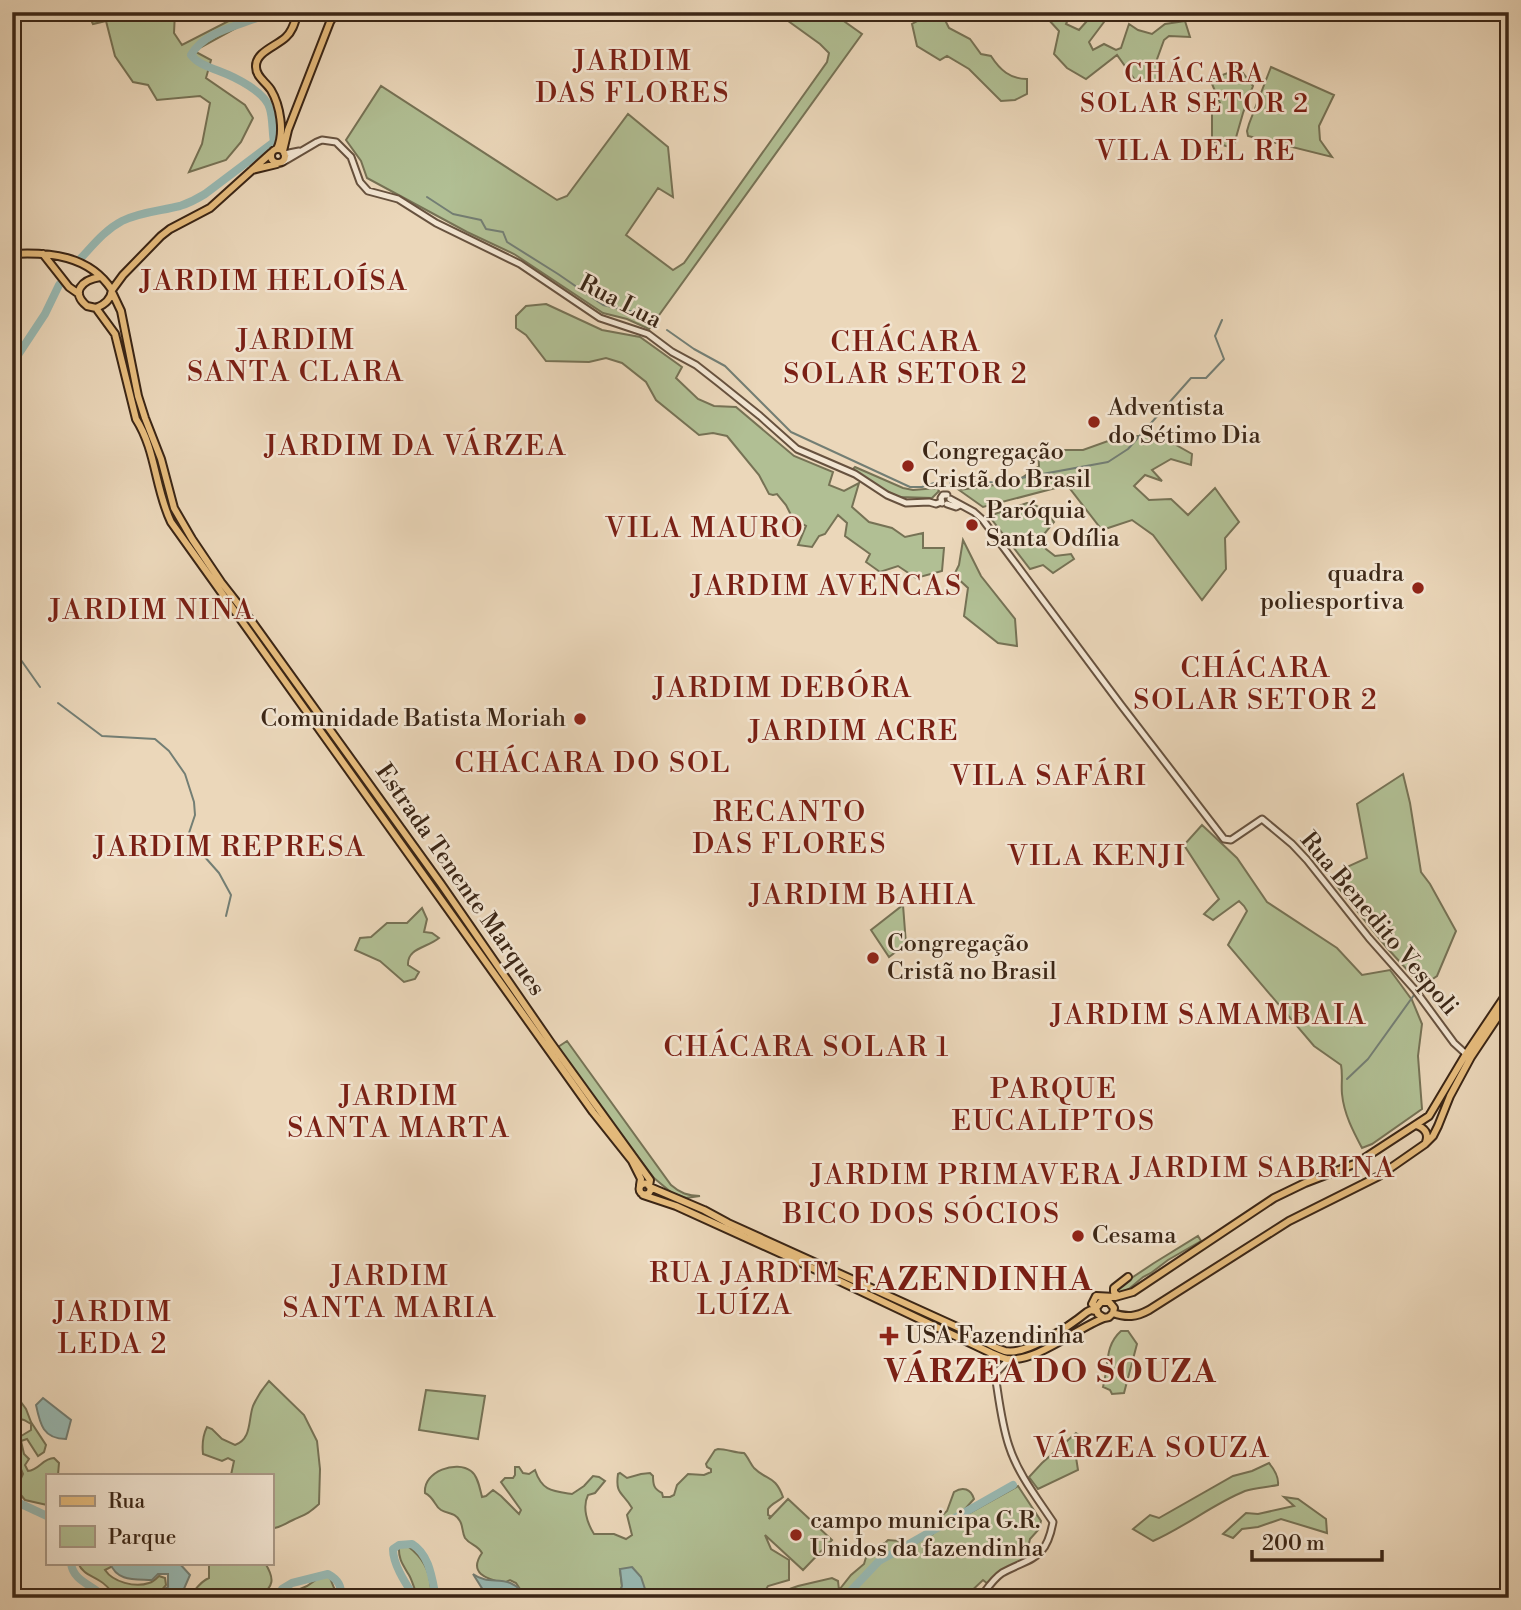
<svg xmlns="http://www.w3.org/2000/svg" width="1521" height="1610" viewBox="0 0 1521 1610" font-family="'Libre Bodoni',serif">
  <rect width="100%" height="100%" fill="#ebd7ba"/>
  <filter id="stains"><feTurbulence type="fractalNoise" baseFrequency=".00286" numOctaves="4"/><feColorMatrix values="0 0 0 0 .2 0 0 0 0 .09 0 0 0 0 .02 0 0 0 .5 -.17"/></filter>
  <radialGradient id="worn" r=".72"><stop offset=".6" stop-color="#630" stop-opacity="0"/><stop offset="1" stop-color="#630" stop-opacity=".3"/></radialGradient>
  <path fill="#b1bf94" stroke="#767255" stroke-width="2" d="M87,12H175L174,33L182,45L246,12L259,13L256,17L194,51L211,60L206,78L245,105L253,118L241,142L226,160L189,172L202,144L210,103L200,96L157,100L148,85L133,82L115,56L106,21L93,24Z
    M788,12H831L862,34L649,329L627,319L603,313L514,254L467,232L367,178L361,161L346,140L381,86L557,200L567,196L628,114L668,147L673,197L658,188L626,235L673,270L684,263L827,62L829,53L820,44L784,18Z
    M930,12H941L949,28L970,39L981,54L991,56C1000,70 1010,79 1027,79V94L1015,100L1001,101L969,69L947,56L940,60L917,46L912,24L930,14Z
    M1052,12H1071L1066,24L1079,30L1094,13L1107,18L1089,42L1093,50L1104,44L1116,50L1121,48L1129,24L1138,30L1152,34L1165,24L1185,21L1190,37L1169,36L1164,40L1156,62L1162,75L1160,83L1135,80L1117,55L1086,79L1067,68L1054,54L1059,31L1048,19Z
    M1233,64C1242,69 1246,78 1253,86L1243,113L1233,148L1212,142V110L1220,103L1212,84L1214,78L1228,73Z
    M1271,67L1334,95L1319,126L1320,140L1332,157L1248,136L1247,131L1249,124Z
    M546,304L602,330L640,337L682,367L676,378L698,399L714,406L736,407L794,456L833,472L829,485L844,491L859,483L852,507L869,522L892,528L905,537L923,533V548H944L942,571L916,578L898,566L880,572L866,562L870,554L845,536L847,523L838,515L825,534L819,536L812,547L798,545L806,526L793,519L786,505L777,494L773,495L769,494L759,475L727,436L713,433L699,435L656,400L646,382L622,363L606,358L589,362L546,361L526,335L516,328V316L526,306Z
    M1122,436H1160L1192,454L1191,465L1171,459L1152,470L1162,481L1145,475L1134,486L1149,500L1171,499L1188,515L1215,488L1239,522L1225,538L1226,569L1202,600L1153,535L1132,520L1102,530L1067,485L983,507L959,490L1016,482L1039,466L1038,450H1083Z
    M855,467L903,488L913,490L937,488L939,491L932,498L899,497L884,490L852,470Z
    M1027,503C1040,505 1046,512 1054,522L1040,539L1046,549L1055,556L1071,554L1074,559L1053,573L1043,565L1030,569L989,516Z
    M963,540L981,576L1015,619L1017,646L998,643L964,616L968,588L954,575L959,565Z
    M1403,774L1410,803L1421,872L1430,884L1456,931L1437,976L1422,986L1388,949L1332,880L1349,866L1367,858L1357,804Z
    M1202,825L1237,858L1267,902L1337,948L1362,975L1390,970L1412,1000L1422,1024L1418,1056L1422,1109L1372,1144L1362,1148C1353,1131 1344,1114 1342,1094C1341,1084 1343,1075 1341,1065L1314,1046L1228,945L1247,911L1244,906L1239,901L1213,920L1204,914L1219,899L1184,845Z
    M903,905L906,944L889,957L871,930Z
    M422,908L427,919L424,932L432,933L439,938C427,948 407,948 408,965L419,972L415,979L404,982L380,961L355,950L360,938L371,937L387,923H407Z
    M567,1041L671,1185C680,1193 688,1196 700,1196L686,1198L672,1193L654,1178L616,1128L558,1047Z
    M1198,1236L1201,1241L1168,1260L1151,1273L1143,1277L1130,1288L1120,1294L1115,1293V1289L1154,1263Z
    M1121,1331H1128L1137,1344L1124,1393L1112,1394L1110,1390L1103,1387C1109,1366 1104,1346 1121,1331Z
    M269,1381L304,1415L317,1441L320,1469L319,1504C308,1514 306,1514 293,1520C284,1524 282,1527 271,1529V1475H231L234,1461L228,1458L222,1461L203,1454C202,1445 203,1435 207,1427L212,1429L222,1439L235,1445C252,1439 248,1420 253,1406C257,1397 263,1388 269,1381Z
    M12,1383L18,1398L26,1409L31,1422L46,1445L44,1452L38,1456L27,1439L21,1441L24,1454L29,1459L25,1465L28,1471C39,1470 43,1458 54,1458L59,1463L58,1475H47V1505L25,1500L16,1489L23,1474L13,1449V1441L31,1430V1424L24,1420L16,1418L12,1421Z
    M426,1390L485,1396L478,1439L419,1430Z
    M1076,1433L1085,1439L1075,1451L1078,1470L1038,1489L1029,1477L1042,1463Z
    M718,1449C727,1449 735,1453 744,1453C748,1457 750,1463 754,1468C767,1481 775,1475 783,1497C778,1502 772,1503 768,1509V1515L770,1516L769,1519L788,1499L832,1540L803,1570L765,1535L771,1549L789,1560V1580L768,1586L765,1591L764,1598H638L645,1589L620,1570L622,1586L618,1598H526L516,1583L510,1580L504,1583C486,1579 468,1573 482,1553C478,1545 470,1545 465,1538C462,1532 463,1526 460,1521C455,1512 448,1514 441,1510C434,1506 435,1498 425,1493C423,1471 457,1460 471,1471C478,1476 480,1489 482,1497L486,1496L493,1490L501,1496L519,1514L521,1510L501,1482L505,1478H513L515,1475V1467H519L523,1473L529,1474L535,1470C542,1491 552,1491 572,1494L584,1486L593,1476L599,1477L605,1481L595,1493L588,1495C582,1507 587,1523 594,1534H614L626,1539L632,1535L627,1515L632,1508C623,1492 615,1495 618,1474L620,1473L627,1478L641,1474L650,1473L653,1476C653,1485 654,1489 662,1493L663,1497H670L674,1495L677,1485L688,1474L704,1475L711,1472V1469L707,1467L706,1464L715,1450Z
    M1269,1463C1274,1469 1279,1476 1278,1485C1268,1487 1255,1488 1245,1491C1213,1504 1185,1527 1153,1541L1133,1529L1150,1515L1159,1518L1233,1476L1252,1471Z
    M1018,1486L1041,1521L1039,1529L1030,1539L1027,1552L1019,1564L988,1584L983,1580L964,1598H821L817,1596L815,1598H764L798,1586L832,1578L838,1581L839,1590L851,1575L864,1564L867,1554L873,1548L885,1543L888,1540L900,1541L896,1547L901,1551L933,1534V1531L927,1529L947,1511L954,1492C963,1486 971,1489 974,1499L956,1519L957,1520Z
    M1284,1497L1298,1499L1326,1519L1327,1533L1281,1519L1258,1527L1242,1529L1233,1538L1223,1534L1246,1513L1258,1514L1294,1506Z
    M404,1544C417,1551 428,1566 430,1581C431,1587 431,1592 433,1598H419C414,1590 413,1582 409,1575C403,1565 398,1559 399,1546Z
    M78,1563H114L111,1567L105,1570C113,1582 135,1588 149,1583C153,1582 156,1579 159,1576L165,1578L166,1585L161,1591H154L142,1598H117C112,1592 107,1585 100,1581C91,1575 83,1574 78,1563Z
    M209,1563H265C275,1579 274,1586 259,1598C247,1598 235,1599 224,1598C215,1597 209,1594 201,1598H188C196,1590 199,1582 209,1578Z
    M324,1574L330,1578L338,1598H287L295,1591L307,1586Z"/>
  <path fill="#98b9b3" stroke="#737e74" stroke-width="2" d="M43,1398L71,1420L66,1439C43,1439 40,1424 36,1405Z
    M110,1563L180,1564L190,1575L180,1598H148L168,1587V1574H158L152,1580C135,1579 117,1582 110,1563Z
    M632,1567L641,1577L645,1589L638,1598H618L622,1586L620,1569Z
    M473,1574C492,1588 508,1570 527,1598H490L485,1593Z"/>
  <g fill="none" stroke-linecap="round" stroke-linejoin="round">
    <path stroke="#737e74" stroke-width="2" d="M427,197L453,214L481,220L486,229L503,232L507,242L558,274L603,305L639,313L656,322
      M667,330L694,349L725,366L791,432L910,487H922L940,481
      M950,483L999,482L1108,462L1128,449L1191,378H1206L1224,359L1215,336L1222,320
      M12,636L21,660L40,687
      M58,703L102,736L155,739L169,751L185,774L194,802L195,815L189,833L196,847L219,873L231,895L226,916
      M1347,1079L1368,1059L1414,995"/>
    <path stroke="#98b9b3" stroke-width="8" d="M81,258C94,244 105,230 122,221C140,212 160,211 180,206C189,203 197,199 205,194L274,142C272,131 273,119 270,109C266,92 235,77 219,71C209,67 198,64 191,55C205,31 238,26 262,16L265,12
      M12,364L45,314L59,285
      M12,1483L19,1503L47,1516
      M71,1563C73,1582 94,1585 105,1598
      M279,1598L282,1589L292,1583L328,1574C339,1580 341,1586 342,1598
      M415,1598C406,1584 393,1565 393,1549L399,1545L412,1544C430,1555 432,1579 436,1598
      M844,1598L879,1561L1013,1485"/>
    <g stroke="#67523f" stroke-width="9">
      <path id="minor" d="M284,154L299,151
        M283,162L317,142L322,140L336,142L351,157L360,182L368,191L398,199L436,223L520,264L600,318L648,334L672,352L696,365L719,383L760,416L797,449L855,474L887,495L906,503L929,502L936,504L941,502
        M950,499L974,512L983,520L1121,705L1224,839L1231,840L1262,819L1292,844L1307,860L1369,938L1415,990L1454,1043L1466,1054
        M942,503L941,498L943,495H947
        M947,504L956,507L960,505
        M996,1373L1009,1359
        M980,1598C987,1589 993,1579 1002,1573C1031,1557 1046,1561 1053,1522C1037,1498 1018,1474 1009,1446C999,1416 998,1384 991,1353"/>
    </g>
    <g stroke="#3b2616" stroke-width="10">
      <path id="major" d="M271 156a7 7 0 1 1 14 0a7 7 0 1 1-14 0Z
        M277,149C285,133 280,105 271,90C266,82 256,77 256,67C255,52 277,46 286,37C293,31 295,21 298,12
        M283,151L288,130L330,22L336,12
        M252,170L277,164
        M12,254C49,252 89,255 112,290C111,299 104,305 96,308
        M43,254L69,287L79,294
        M100,277C82,280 70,292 87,306L96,308L115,334L136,419C156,450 155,489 171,522L593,1112L632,1161L641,1179L640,1185
        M112,290L123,275L161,236L170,229L210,208L271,153
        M112,292L121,311L138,396L145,418L161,459L174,508L192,539L221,582L253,623L441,884L551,1043L650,1180L649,1186
        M1509,990L1466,1054L1429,1116L1357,1163L1305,1183L1274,1198L1133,1292L1115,1297L1096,1296L1092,1304L1096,1308L1098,1314L1104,1318L1109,1317L1113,1313C1127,1318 1136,1317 1149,1310L1289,1221L1379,1176L1425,1144L1433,1136L1438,1126L1450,1096L1471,1057L1509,1000
        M1416,1125C1425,1128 1429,1134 1426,1142
        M639.5 1189a5.5 5.5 0 1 1 11 0a5.5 5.5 0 1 1-11 0Z
        M650,1187L704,1210L728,1223L966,1331C979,1338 991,1347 1005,1351C1026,1356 1071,1325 1087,1312L1091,1310L1096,1311
        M643,1195L676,1206L795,1260L991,1353C996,1355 1002,1358 1007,1359C1035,1363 1077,1328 1104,1318
        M1118,1296L1114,1292V1288L1128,1277
        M1096,1308L1101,1302H1109L1114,1308L1113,1313"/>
    </g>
    <use href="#minor" stroke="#f2e5d2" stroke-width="5"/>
    <use href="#major" stroke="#e6bc7d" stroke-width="6"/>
  </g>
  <g fill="#8f2418" stroke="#f2e5d2" stroke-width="2.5">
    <circle cx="1094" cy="422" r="7"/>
    <circle cx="908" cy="466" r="7"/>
    <circle cx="972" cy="525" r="7"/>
    <circle cx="1418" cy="588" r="7"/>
    <circle cx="580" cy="719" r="7"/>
    <circle cx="873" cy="958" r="7"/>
    <circle cx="1078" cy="1236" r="7"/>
    <path d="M885.5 1325.5h7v7h7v7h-7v7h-7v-7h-7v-7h7z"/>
    <circle cx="796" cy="1535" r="7"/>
  </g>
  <g text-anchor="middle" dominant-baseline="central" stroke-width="5" stroke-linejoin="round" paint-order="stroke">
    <g font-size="24" fill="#3b2616" stroke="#f2e5d2">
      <text transform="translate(620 302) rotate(27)">Rua Lua</text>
      <text transform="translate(460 880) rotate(55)">Estrada Tenente Marques</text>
      <text transform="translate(1379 924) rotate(50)">Rua Benedito Vespoli</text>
    </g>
    <g font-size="24" fill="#3b2616" stroke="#f2e5d2" text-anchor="start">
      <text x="1108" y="408">Adventista<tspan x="1108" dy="28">do Sétimo Dia</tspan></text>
      <text x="922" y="452">Congregação<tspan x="922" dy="28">Cristã do Brasil</tspan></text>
      <text x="986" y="511">Paróquia<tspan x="986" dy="28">Santa Odília</tspan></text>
      <text x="1404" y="574" text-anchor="end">quadra<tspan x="1404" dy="28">poliesportiva</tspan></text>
      <text x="566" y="719" text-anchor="end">Comunidade Batista Moriah</text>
      <text x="887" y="944">Congregação<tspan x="887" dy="28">Cristã no Brasil</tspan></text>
      <text x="1092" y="1236">Cesama</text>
      <text x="905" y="1336">USA Fazendinha</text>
      <text x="810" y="1521">campo municipa G.R.<tspan x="810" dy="28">Unidos da fazendinha</tspan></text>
    </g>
    <g font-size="26" letter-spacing="2" fill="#7a1f14" stroke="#f2e5d2">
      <text x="1195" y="74">CHÁCARA<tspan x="1195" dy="30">SOLAR SETOR 2</tspan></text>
    </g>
    <g font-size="28" letter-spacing="2" fill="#7a1f14" stroke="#f2e5d2">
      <text x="633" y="61">JARDIM<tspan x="633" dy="32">DAS FLORES</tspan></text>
      <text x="1196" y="151">VILA DEL RE</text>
      <text x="274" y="281">JARDIM HELOÍSA</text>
      <text x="296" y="340">JARDIM<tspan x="296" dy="32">SANTA CLARA</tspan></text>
      <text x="906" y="342">CHÁCARA<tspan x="906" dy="32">SOLAR SETOR 2</tspan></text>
      <text x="416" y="446">JARDIM DA VÁRZEA</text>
      <text x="705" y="528">VILA MAURO</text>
      <text x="827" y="586">JARDIM AVENCAS</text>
      <text x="152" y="610">JARDIM NINA</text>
      <text x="1256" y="668">CHÁCARA<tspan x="1256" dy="32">SOLAR SETOR 2</tspan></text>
      <text x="783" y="688">JARDIM DEBÓRA</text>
      <text x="854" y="731">JARDIM ACRE</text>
      <text x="593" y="763">CHÁCARA DO SOL</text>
      <text x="1049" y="776">VILA SAFÁRI</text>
      <text x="790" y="812">RECANTO<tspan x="790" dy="32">DAS FLORES</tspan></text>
      <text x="230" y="847">JARDIM REPRESA</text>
      <text x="1097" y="856">VILA KENJI</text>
      <text x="863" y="895">JARDIM BAHIA</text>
      <text x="1209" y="1015">JARDIM SAMAMBAIA</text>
      <text x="807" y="1047">CHÁCARA SOLAR 1</text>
      <text x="1054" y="1089">PARQUE<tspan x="1054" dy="32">EUCALIPTOS</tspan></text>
      <text x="399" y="1096">JARDIM<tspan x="399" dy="32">SANTA MARTA</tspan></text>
      <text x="1263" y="1168">JARDIM SABRINA</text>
      <text x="967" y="1175">JARDIM PRIMAVERA</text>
      <text x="922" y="1214">BICO DOS SÓCIOS</text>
      <text x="745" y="1273">RUA JARDIM<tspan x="745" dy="32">LUÍZA</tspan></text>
      <text x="390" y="1276">JARDIM<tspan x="390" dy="32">SANTA MARIA</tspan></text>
      <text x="113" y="1312">JARDIM<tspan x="113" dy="32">LEDA 2</tspan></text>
      <text x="1152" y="1448">VÁRZEA SOUZA</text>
    </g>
    <g font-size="32" font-weight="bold" letter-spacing="2" fill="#7a1f14" stroke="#f2e5d2">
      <text x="973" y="1280">FAZENDINHA</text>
      <text x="1051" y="1372">VÁRZEA DO SOUZA</text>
    </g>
  </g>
  <rect width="1521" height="1610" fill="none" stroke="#ebd7ba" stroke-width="42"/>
  <rect x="14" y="14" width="1493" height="1582" fill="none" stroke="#3b2616" stroke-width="3.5"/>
  <rect x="21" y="21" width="1479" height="1568" fill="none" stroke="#3b2616" stroke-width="2"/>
  <rect x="46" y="1474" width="228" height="91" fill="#f2e5d2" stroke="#a99987" stroke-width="2"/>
  <rect x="60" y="1496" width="35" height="10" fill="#e6bc7d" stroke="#a99987" stroke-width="2"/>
  <text x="108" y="1508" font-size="21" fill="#3b2616">Rua</text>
  <rect x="60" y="1526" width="35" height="21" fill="#b1bf94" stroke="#a99987" stroke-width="2"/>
  <text x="108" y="1544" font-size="21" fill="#3b2616">Parque</text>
  <path d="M1252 1550v10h130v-10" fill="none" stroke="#3b2616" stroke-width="3.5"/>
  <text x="1262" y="1550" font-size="21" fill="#3b2616" stroke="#f2e5d2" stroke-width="5" paint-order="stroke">200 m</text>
  <rect width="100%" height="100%" filter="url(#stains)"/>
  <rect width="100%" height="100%" fill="url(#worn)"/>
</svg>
